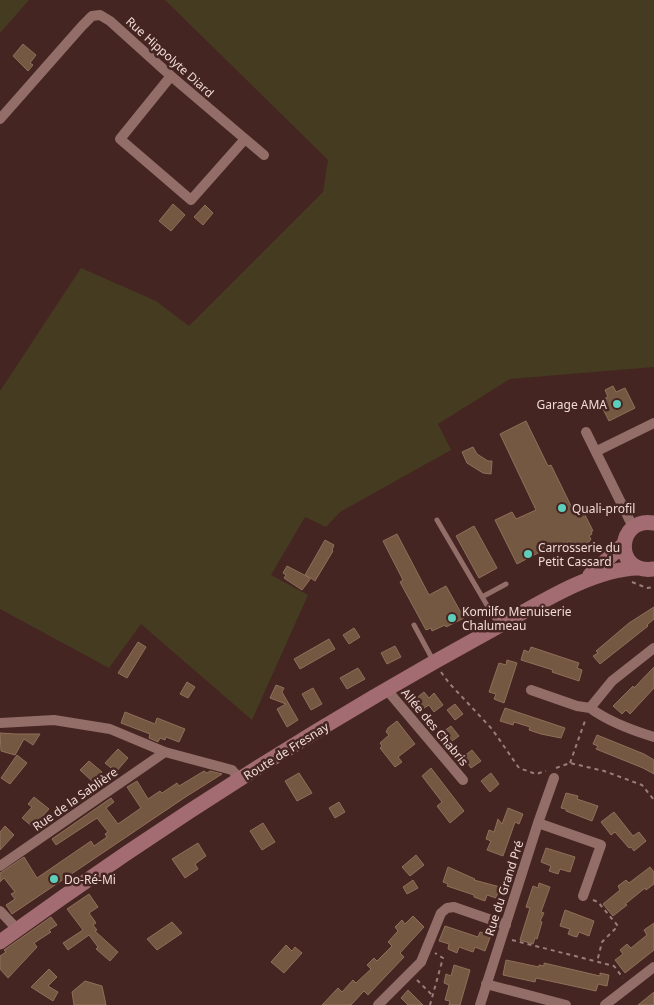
<svg xmlns="http://www.w3.org/2000/svg" width="654" height="1005" viewBox="0 0 654 1005" font-family="'Noto Sans',sans-serif">
  <rect width="100%" height="100%" fill="#452521"/>
  <path fill="#453b21" d="M0,0H29L0,33Z
    M165,0H654V367L510,379L438,424L451,450L340,512L326,527L305,517L271,575L308,595L252,720L141,624L109,668L0,609V391L81,268L156,301L189,326L323,192L328,160Z"/>
  <path fill="#745842" stroke="#8e705a" d="M23,44L36,55L30,63L33,65L28,71L13,56Z
    M173,204L185,215L171,231L159,221Z
    M205,205L213,213L203,225L194,217Z
    M613,386L616,392L625,388L635,408L609,421L599,401L608,397L605,390Z
    M526,421L548,466L551,465L576,516L584,513L593,531H591L592,534L589,536L591,539L589,542L574,549L570,541L555,549L553,545L517,564L495,520L512,512L516,519L536,510L500,434Z
    M473,447L477,454L488,461H492L491,474L483,473L467,463L462,452Z
    M474,526L497,568L479,578L456,536Z
    M397,534L429,595L446,586L464,618L446,627L445,625L432,631L431,628L426,630L400,582L403,580L383,541Z
    M325,540L334,545L332,550L333,551L315,581L311,578L302,590L284,578L286,575L283,573L287,566L310,578L305,575Z
    M654,607V619L647,625L648,626L600,664L593,656L598,653L596,651L629,623Z
    M354,628L360,637L349,644L343,635Z
    M329,639L335,649L300,669L294,659Z
    M138,642L146,647L127,678L118,673Z
    M395,646L401,657L387,664L381,653Z
    M531,647L579,663L577,668L582,670L579,681L552,672L553,670L521,660L524,650L529,652Z
    M507,660L517,663L504,703L494,699L496,694L489,692L499,663L506,665Z
    M654,667V688L630,714L626,710L622,714L613,706L633,686L634,688Z
    M358,668L365,679L347,689L340,678Z
    M187,682L195,687L188,698L180,694Z
    M276,685L284,688L282,692L298,720L287,727L277,709L286,704L270,698Z
    M313,688L322,704L311,710L302,694Z
    M424,692L429,698L434,693L443,705L434,712L429,705L421,710L414,700Z
    M455,704L463,714L455,720L447,710Z
    M505,708L565,728L561,738L541,734L529,730L530,727L514,722L513,725L500,721Z
    M125,712L155,724L157,718L185,729L179,742L166,737L165,740L160,738L158,742L149,738L150,734L121,723Z
    M397,721L415,744L398,757L402,762L395,767L380,748L382,746L380,743L389,735L386,732L388,728Z
    M451,726L459,736L448,744L440,734Z
    M0,733L16,734H40L33,745L24,739L15,755L1,751Z
    M597,735L644,754L654,760V774L643,768L596,749L598,746L593,744Z
    M118,749L128,758L116,772L105,763Z
    M472,750L481,761L471,768L463,757Z
    M17,755L27,763L10,784L1,778Z
    M89,761L102,772L93,782L80,770Z
    M431,768L464,811L450,823L437,806L442,802L422,776Z
    M204,771L207,773L210,771L222,774L187,796L12,914L6,905L15,899L11,894L15,892L4,878L0,882V873L24,857L37,878L91,841L94,846L107,837L105,834L108,832L97,818L56,845L52,839L111,798L114,802L106,808L118,824L141,808L127,787L137,781L148,799L160,791L162,793L177,783L179,786Z
    M299,773L312,793L297,801L285,781Z
    M491,773L499,784L490,792L481,781Z
    M566,793L578,796L577,799L598,806L592,821L566,811V809L561,808Z
    M34,797L49,809L33,827L22,818L32,807L28,804Z
    M339,802L345,812L335,818L329,808Z
    M508,808L523,814L519,824L515,822L503,856L487,850L491,841L486,839L489,830L494,832L498,819L502,824Z
    M614,812L633,836L639,832L646,841L634,851L631,847L629,848L615,832L611,835L601,822Z
    M263,823L275,842L262,850L250,831Z
    M5,826L14,835L0,850V832Z
    M198,843L206,856L195,864L198,869L185,878L172,859Z
    M546,848L575,857L570,872L560,869L558,874L549,871L551,866L541,862Z
    M416,855L424,865L410,876L402,867Z
    M448,867L475,879L474,880L500,887L496,898L487,895L485,901L474,897V895L447,886L448,884L443,882Z
    M650,867L654,872V884L646,890L645,888L629,901L625,904L627,905L613,916L603,904L620,890L618,886L626,880L629,883Z
    M413,880L418,888L407,894L403,887Z
    M539,883L550,887L541,912L544,913L540,921L542,922L537,939L535,938L533,944L520,940L530,908L526,907L533,886L538,888Z
    M89,894L98,907L89,913L96,923L93,925L97,930L95,931L118,952L110,961L96,949L98,947L89,935L68,950L63,943L83,930L67,909Z
    M565,910L594,921L589,936L579,932L577,937L573,936L568,934L570,929L560,926Z
    M413,916L424,927L400,953L404,957L368,995L364,991L351,1005H322L338,988L342,992L353,980L356,983L371,969L367,965L374,958L377,961L392,946L388,942L398,931L395,927L402,920L405,924Z
    M51,917L57,925L49,930L51,932L34,943L37,947L8,978L0,969V956L6,952L4,950Z
    M172,922L182,933L157,950L147,939Z
    M654,923V950L625,973L615,960L623,954L620,950L627,944L631,948L647,935L644,930Z
    M445,926L478,937L480,932L491,935L485,951L475,947L473,952L459,947L457,953L448,949L449,944L439,941Z
    M286,945L292,951L295,947L302,953L284,973L271,962Z
    M506,960L539,967V965L544,966V963L600,976V973L609,975L607,986L598,984L596,991L536,978L535,982L503,975Z
    M454,965L470,970L460,1005H449L450,1001L445,1000L449,985L444,983L446,974L451,976Z
    M49,969L57,977L48,986L58,992L53,1001L31,987Z
    M85,981L102,986L106,1005H74L72,992Z
    M408,990L423,1005H408L401,998Z
    M654,992V1005H638Z"/>
  <g fill="none" stroke-linecap="round" stroke-linejoin="round">
    <path stroke="#997e7a" stroke-width="2" stroke-dasharray="4 4" stroke-linecap="butt" d="M632,582L647,588L654,587
      M441,672L449,683L492,729L519,768L536,774L546,771
      M570,763L586,718
      M556,768L570,763L604,771L642,785L654,800
      M593,900L598,902L618,926L602,942L597,962
      M512,940L614,966L623,978
      M417,980L433,996
      M430,1005L443,958L435,953"/>
    <path stroke="#936d68" stroke-width="5" d="M437,520L498,624
      M482,597L506,584
      M414,625L434,662"/>
    <path stroke="#936d68" stroke-width="10" d="M171,76L120,139L191,200L245,139
      M0,119L82,26L92,16L100,15L110,21L171,76L264,155
      M586,432L633,527
      M597,451L654,423
      M654,648L612,681L590,708C609,722 631,730 654,737
      M387,690L463,780
      M531,690L577,706L590,708
      M0,723L54,720L110,729L165,752L232,770L240,779
      M538,823L601,845L583,896
      M0,866L165,752
      M0,911L17,929
      M486,984L566,1005
      M378,1005L421,962L441,913L447,908L454,907L506,925
      M480,1005L538,823L554,778
      M605,1005L654,967"/>
    <path stroke="#a26c72" stroke-width="15" d="M654,523C616,516 613,575 654,569
      M590,575L624,544
      M0,942C157,828 320,724 490,631C532,608 590,569 638,568"/>
  </g>
  <g fill="#5dceb9" stroke="#452521" stroke-width="2">
    <circle cx="617" cy="404" r="5"/>
    <circle cx="562" cy="508" r="5"/>
    <circle cx="528" cy="554" r="5"/>
    <circle cx="452" cy="618" r="5"/>
    <circle cx="54" cy="879" r="5"/>
  </g>
  <g text-anchor="middle" dominant-baseline="central" stroke-width="5" stroke-linejoin="round" paint-order="stroke">
    <g font-size="12" fill="#f0dad6" stroke="#452521">
      <text transform="translate(170 57) rotate(42)">Rue Hippolyte Diard</text>
      <text transform="translate(435 727) rotate(50)">Allée des Chabris</text>
      <text transform="translate(286 751) rotate(-32)">Route de Fresnay</text>
      <text transform="translate(75 799) rotate(-35)">Rue de la Sablière</text>
      <text transform="translate(504 888) rotate(-72)">Rue du Grand Pré</text>
    </g>
    <g font-size="12" fill="#f0dad6" stroke="#452521" text-anchor="start">
      <text x="607" y="404" text-anchor="end">Garage AMA</text>
      <text x="572" y="508">Quali-profil</text>
      <text x="538" y="547">Carrosserie du<tspan x="538" dy="14">Petit Cassard</tspan></text>
      <text x="462" y="611">Komilfo Menuiserie<tspan x="462" dy="14">Chalumeau</tspan></text>
      <text x="64" y="879">Do-Ré-Mi</text>
    </g>
  </g>
</svg>
